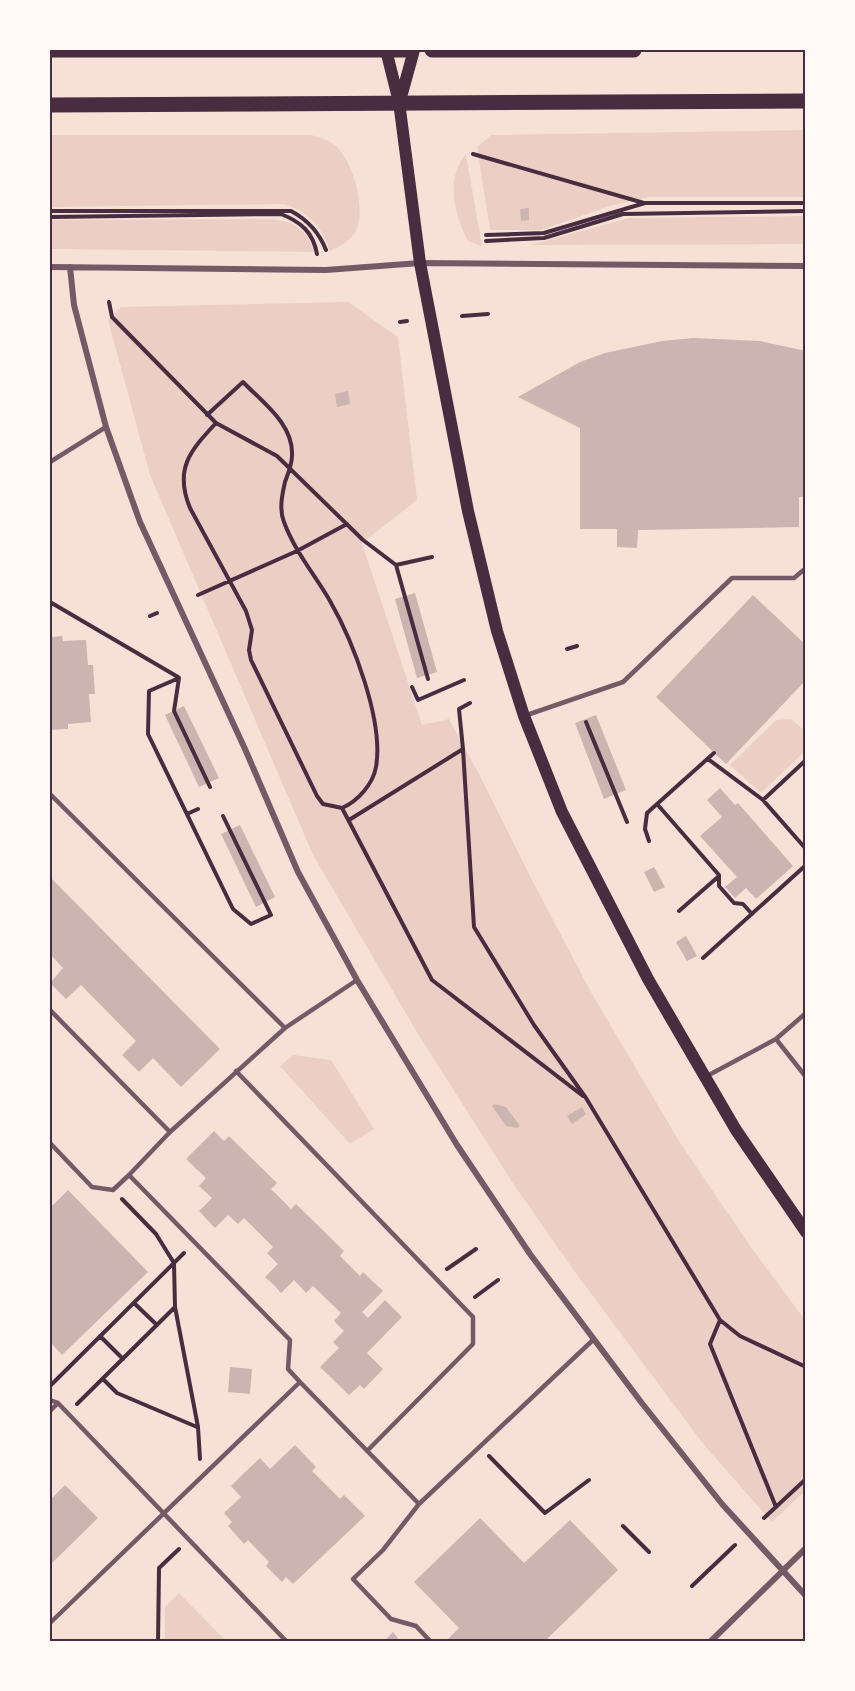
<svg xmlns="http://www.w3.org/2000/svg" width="855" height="1691" viewBox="0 0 855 1691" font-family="'Alegreya Sans',sans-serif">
  <rect width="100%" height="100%" fill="#f7e1d7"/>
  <path fill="#ebcfc5" d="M805,130V197H649L610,206L541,230H490L477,147L491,135Z
    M50,135H311C321,138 330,140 337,147C354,164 366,209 356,231C352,240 339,247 330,251C321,226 309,212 284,204L50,207Z
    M466,154L482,246L468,241C454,215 445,179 466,154Z
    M805,216V244L531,245L629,218Z
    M270,219C294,221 306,228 314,252L50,249V220Z
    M348,302L398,337L417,500L362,543L422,725L449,719L479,774L532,880L592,994L679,1141L750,1246L805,1320V1491L772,1522L704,1445L575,1272L514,1185L418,1034L313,855L150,475L108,320L121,307Z
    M791,719L805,731V751L761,793L730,765L776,720Z
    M293,1055L331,1060L374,1129L350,1144L280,1066Z
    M179,1593L226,1641H165V1607Z"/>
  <path fill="#ccb4b1" d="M529,208V220L521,221L520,209Z
    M693,338L760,341L806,351V497H799V527L638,530L637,548L617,547V529H580V428L518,397L580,362L605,353L662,341Z
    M348,391L350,404L337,407L335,394Z
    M415,593L437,672L417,678L395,599Z
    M753,595L806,645V680L726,764L656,697Z
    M62,636L63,641L86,640L88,665H93L95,694H89L91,722L68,724V729L50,730V637Z
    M184,706L219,778L199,787L165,715Z
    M596,715L626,790L604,799L575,723Z
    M720,788L735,805L738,803L793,866L756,899L746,888L735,898L725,887L737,877L700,836L722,817L707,800Z
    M240,825L275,897L256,907L221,834Z
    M654,867L665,887L654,892L644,872Z
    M50,877L220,1049L181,1087L153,1058L139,1072L122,1055L136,1041L81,985L66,999L50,983L63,968L50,954Z
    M686,936L697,956L687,961L676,942Z
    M494,1104L506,1107L520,1126L517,1128L506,1126L492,1106Z
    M582,1107L586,1114L572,1124L567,1116Z
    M214,1131L224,1141L229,1136L277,1183L271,1189L291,1209L296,1204L344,1251L340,1256L360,1276L363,1272L383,1291L362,1312L368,1318L385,1300L402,1317L367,1353L383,1369L364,1389L360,1385L349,1395L320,1367L339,1348L333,1342L344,1331L334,1321L341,1313L313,1286L306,1293L294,1280L281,1293L274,1285L265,1277L278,1264L267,1253L273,1247L244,1218L238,1224L228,1215L215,1228L199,1211L212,1198L199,1186L206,1178L186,1159Z
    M68,1190L148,1272L62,1355L50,1342V1208Z
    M230,1367L252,1369L250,1394L228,1392Z
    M295,1445L316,1467L312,1471L340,1499L344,1495L365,1516L293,1584L286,1577L282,1582L266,1566L269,1562L248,1540L244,1544L228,1526L232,1522L224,1513L241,1497L231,1486L242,1475L260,1458L270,1469Z
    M65,1485L98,1518L50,1565V1500Z
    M480,1518L524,1563L570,1520L618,1570L544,1642H445L459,1628L414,1582Z
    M393,1632L401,1642H383Z"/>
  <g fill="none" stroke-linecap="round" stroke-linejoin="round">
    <path stroke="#4a2c40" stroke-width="4" d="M473,154L644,203
      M50,211H291C308,220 319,232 326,250
      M50,217L281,214C301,222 313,232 317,254
      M486,235L544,233L645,203H806
      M486,241L544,238L623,214L806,211
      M109,302L112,317L216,423L277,456L363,540L396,565L428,679
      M462,316L488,314
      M400,322L407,321
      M207,415L243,382C262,402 294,424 292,456C292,464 288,474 285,482C282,495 279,510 284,522C295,552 315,575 330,601C353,641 384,721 376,767C373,784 358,801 342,808L323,804L317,796L251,660L249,650L252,630L246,611L190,508C174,469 190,451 216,423
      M396,565L432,557
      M198,595L297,551L347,524
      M50,602L178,677
      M150,616L157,613
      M567,649L577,646
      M179,678L149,691L148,734L233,909L251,924L271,915L223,816
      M179,678L174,711L210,787
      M412,687L418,700L464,680
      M470,703L459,709L463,749L474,927L534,1025L586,1098L720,1320L740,1336L806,1367
      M586,722L627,822
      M708,759L763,800L806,849
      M763,800L806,760
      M657,804L719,875V886L734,903L743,904L752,914
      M342,808L432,980L583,1096
      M187,814L198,809
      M349,820L463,749
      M649,841L645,829L647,813L714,753
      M679,911L719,876
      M703,958L806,865
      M122,1199L156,1234L174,1263L175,1307L198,1427L200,1459
      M447,1269L476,1249
      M475,1297L498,1280
      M134,1303L157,1325
      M720,1320L710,1344L776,1507
      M100,1336L123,1359
      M103,1379L117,1393L197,1427
      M51,1385L184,1253
      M77,1404L174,1308
      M489,1456L545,1513L589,1480
      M764,1518L806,1479
      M623,1526L649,1552
      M692,1586L735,1545
      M158,1642L159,1568L179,1549"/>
    <path stroke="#755966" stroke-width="4.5" d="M50,462L106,427
      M524,716L623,682L732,578H794L806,568
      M50,794L285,1028
      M50,1010L170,1132
      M776,1039L806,1077
      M236,1071L473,1317V1344L367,1451
      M707,1076L776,1039L806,1013
      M50,1143L92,1187L113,1190L129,1175
      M300,1382L419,1504L594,1339
      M50,1400L58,1403L287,1642
      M50,1411L58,1403
      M419,1504L383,1550L353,1579L391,1619L416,1626L431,1642
      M50,1623L300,1382L288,1369L290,1340L129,1175L170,1132L285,1028L357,980"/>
    <path stroke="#755966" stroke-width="6" d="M50,267L326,270L420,263L806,266
      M70,267L74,305L106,427L140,522L245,749L298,872L357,980L457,1145L530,1254L641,1402L722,1504L806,1596
      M710,1642L806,1548"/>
    <path stroke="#4a2c40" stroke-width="12" d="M386,50L399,102L420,263L468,511L497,631L524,716L562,812L648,979L736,1130L806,1232
      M400,101L414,50"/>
    <path stroke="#4a2c40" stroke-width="15" d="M50,50H410
      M432,50H634
      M50,105L806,101"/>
  </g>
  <rect width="855" height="1691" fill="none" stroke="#fffaf5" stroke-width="102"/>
  <rect x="51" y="51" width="753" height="1589" fill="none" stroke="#4a2c40" stroke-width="2"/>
</svg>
